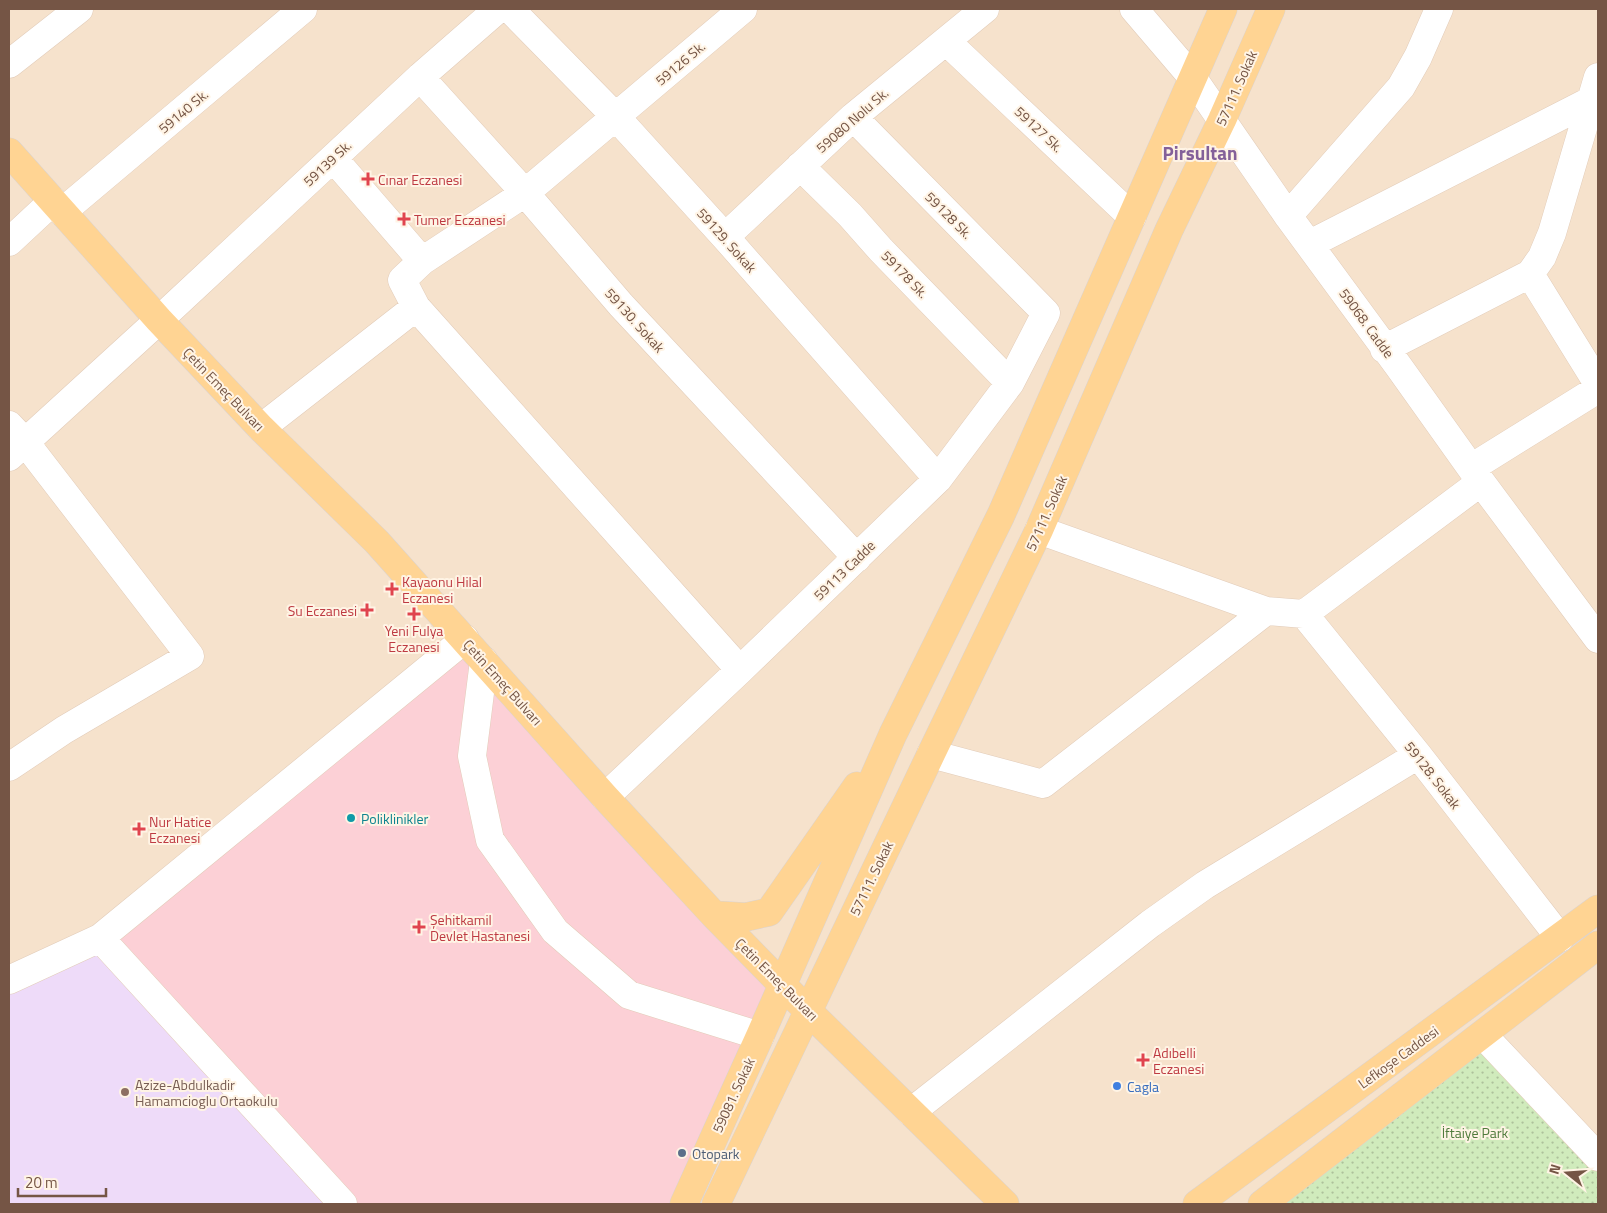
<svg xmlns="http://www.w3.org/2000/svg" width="1607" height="1213" viewBox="0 0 1607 1213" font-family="'Titillium Web',sans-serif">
  <defs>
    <pattern id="grass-dots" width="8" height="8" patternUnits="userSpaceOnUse" patternTransform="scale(1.25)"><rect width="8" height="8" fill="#d0ebbc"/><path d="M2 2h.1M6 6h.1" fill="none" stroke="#adc19b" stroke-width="1.8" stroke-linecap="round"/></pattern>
  </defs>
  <rect width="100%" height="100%" fill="#fef0de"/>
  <path fill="#f6e2cc" d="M9,9H1598V1204H9Z"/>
  <path fill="#eedbf9" d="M100,938L343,1204H9V980Z"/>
  <path fill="#fcd0d6" d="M465,639L783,985L684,1204H343L100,938Z"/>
  <path fill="url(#grass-dots)" d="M1483,1035L1598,1157V1204H1262Z"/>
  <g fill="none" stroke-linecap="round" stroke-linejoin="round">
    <g stroke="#e2ccb9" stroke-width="29">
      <path id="minor" d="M510,9L616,117L725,237L938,479
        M1134,9L1192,77L1288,216L1399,367L1481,482L1598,639
        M946,41L1132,217
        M9,64L79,9
        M420,77L525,193L621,305L857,558
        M333,158L422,261
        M800,166L850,215L881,250L1010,383
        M62,212L303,9
        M1288,216L1401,87L1418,57L1439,9
        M725,237L853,117L985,9
        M9,242L53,201
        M1310,244L1592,100L1597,108
        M1530,274L1598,384
        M1384,349L1530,274L1542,257L1552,233L1598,77
        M9,425L25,442L190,656L64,730L9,767
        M261,428L416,307
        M9,457L159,320L420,77L498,9
        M1471,468L1598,389
        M1039,530L1266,611
        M1304,614L1418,755L1560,938
        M484,661L472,756L490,840L555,931L629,995L760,1036
        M740,670L416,307L402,280L422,261L525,193L743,9
        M931,754L1043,784L1266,611L1304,614L1481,482
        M605,797L740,670L938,479L1010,383L1046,313L853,117
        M100,938L343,1204
        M9,980L100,938L465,639
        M1483,1035L1598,1157
        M911,1112L1150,924L1205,885L1418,755"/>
    </g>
    <g stroke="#dbd3cf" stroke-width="29">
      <path id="major" d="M9,152L159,320L261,428L377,542L605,797L714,915L808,1011L1005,1204
        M714,915L746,917L769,912L857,786
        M684,1204L760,1036L893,734L1001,515L1223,9
        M716,1204L931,754L1039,530L1169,230L1222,120L1271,9
        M1197,1204L1598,909
        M1262,1204L1598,945"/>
    </g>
    <use href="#minor" stroke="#fff" stroke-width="28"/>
    <use href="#major" stroke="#ffd493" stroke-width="28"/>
  </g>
  <g fill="#e0444e" stroke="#fff4e5" stroke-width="2">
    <path d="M365.5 171.5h5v5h5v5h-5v5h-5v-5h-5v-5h5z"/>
    <path d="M401.5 211.5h5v5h5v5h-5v5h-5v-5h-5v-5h5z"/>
    <path d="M389.5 581.5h5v5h5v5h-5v5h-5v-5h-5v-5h5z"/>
    <path d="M364.5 602.5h5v5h5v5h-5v5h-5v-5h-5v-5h5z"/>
    <path d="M411.5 606.5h5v5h5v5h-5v5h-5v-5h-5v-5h5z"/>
    <path d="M136.5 821.5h5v5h5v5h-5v5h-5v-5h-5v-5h5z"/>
    <path d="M416.5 919.5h5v5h5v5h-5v5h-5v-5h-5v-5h5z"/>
    <path d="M1140.5 1052.5h5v5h5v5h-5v5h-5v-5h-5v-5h5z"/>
  </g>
  <circle fill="#0f9aa8" stroke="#fff4e5" stroke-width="2" cx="351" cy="818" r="5"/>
  <circle fill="#3f7fe0" stroke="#fff4e5" stroke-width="2" cx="1117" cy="1086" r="5"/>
  <circle fill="#8d6e63" stroke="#fff4e5" stroke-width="2" cx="125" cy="1092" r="5"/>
  <circle fill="#5c6f8a" stroke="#fff4e5" stroke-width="2" cx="682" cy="1153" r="5"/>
  <g text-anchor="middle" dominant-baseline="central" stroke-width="4" stroke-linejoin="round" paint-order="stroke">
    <g font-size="14" fill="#755545" stroke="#fff4e5">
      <text transform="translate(680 63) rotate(-40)">59126 Sk.</text>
      <text transform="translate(1236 88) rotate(-66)">57111. Sokak</text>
      <text transform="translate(183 111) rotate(-40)">59140 Sk.</text>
      <text transform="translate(852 120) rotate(-41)">59080 Nolu Sk.</text>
      <text transform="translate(1039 129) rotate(43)">59127 Sk.</text>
      <text transform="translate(327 163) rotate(-43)">59139 Sk.</text>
      <text transform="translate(949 215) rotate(45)">59128 Sk.</text>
      <text transform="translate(727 240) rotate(48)">59129. Sokak</text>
      <text transform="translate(905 274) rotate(46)">59178 Sk.</text>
      <text transform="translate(635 320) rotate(48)">59130. Sokak</text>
      <text transform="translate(1367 323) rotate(54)">59068. Cadde</text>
      <text transform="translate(224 389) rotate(46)">Çetin Emeç Bulvarı</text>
      <text transform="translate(1046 513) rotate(-66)">57111. Sokak</text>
      <text transform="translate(844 570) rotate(-44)">59113 Cadde</text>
      <text transform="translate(503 682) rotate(48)">Çetin Emeç Bulvarı</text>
      <text transform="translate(1433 775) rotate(52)">59128. Sokak</text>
      <text transform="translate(871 878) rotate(-64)">57111. Sokak</text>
      <text transform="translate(777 979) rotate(45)">Çetin Emeç Bulvarı</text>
      <text transform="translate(1398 1057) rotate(-36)">Lefkoşe Caddesi</text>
      <text transform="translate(733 1095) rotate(-65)">59081. Sokak</text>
    </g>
    <g font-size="14" fill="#be3a42" stroke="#fff4e5" text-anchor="start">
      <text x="378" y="179">Cınar Eczanesi</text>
      <text x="414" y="219">Tumer Eczanesi</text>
      <text x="402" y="581">Kayaonu Hilal<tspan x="402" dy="16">Eczanesi</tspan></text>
      <text x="357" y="610" text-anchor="end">Su Eczanesi</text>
      <text x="414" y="630" text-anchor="middle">Yeni Fulya<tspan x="414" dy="16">Eczanesi</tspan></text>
      <text x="149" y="821">Nur Hatice<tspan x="149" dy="16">Eczanesi</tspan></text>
      <text x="430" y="919">Şehitkamil<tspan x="430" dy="16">Devlet Hastanesi</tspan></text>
      <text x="1153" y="1052">Adıbelli<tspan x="1153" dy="16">Eczanesi</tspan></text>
    </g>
    <g font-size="14" fill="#0d838f" stroke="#fff4e5" text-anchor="start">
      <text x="361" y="818">Poliklinikler</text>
    </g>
    <g font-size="14" fill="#785e54" stroke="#fff4e5" text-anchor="start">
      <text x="135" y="1084">Azize-Abdulkadir<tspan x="135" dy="16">Hamamcioglu Ortaokulu</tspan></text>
    </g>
    <g font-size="14" fill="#366cbe" stroke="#fff4e5" text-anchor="start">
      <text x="1127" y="1086">Cagla</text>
    </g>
    <g font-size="14" fill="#507b3c" stroke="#fff4e5">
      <text x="1475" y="1132">İftaiye Park</text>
    </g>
    <g font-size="14" fill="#4e5e75" stroke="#fff4e5" text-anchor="start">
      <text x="692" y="1153">Otopark</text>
    </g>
    <g font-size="19" font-weight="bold" fill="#846099" stroke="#fff4e5">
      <text x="1200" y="152">Pirsultan</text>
    </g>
  </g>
  <rect width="1607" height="1213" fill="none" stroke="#755545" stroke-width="20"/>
  <g transform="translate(1567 1173) rotate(287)" stroke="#fff4e5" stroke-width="4" paint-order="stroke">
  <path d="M0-4L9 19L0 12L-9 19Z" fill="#755545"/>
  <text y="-8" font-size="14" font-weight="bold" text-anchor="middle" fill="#755545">N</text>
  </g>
  <path d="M18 1188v8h88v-8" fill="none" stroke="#755545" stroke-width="2.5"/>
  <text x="25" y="1188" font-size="15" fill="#755545" stroke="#fff4e5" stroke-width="4" paint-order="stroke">20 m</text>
</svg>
